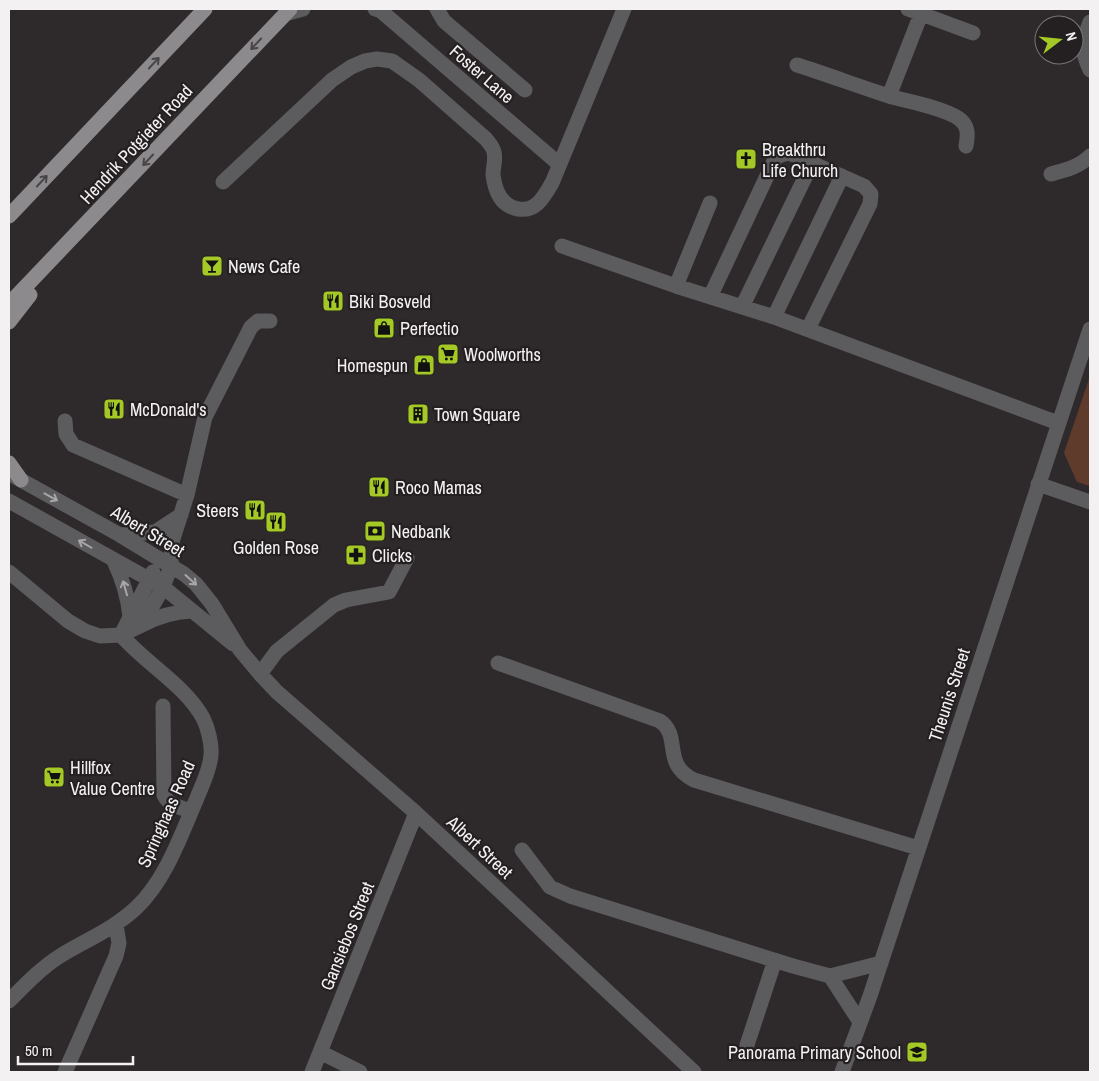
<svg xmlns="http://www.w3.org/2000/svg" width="1099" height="1081" viewBox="0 0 1099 1081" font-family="'Archivo Narrow',sans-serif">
  <rect width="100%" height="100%" fill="#2e2a2c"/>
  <path fill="#5f3b2c" d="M1090,376V486L1077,482L1064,453Z"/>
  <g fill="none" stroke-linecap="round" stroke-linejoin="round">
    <path stroke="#5c5b5d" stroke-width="15" d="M375,9L381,11L559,164
      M437,9L444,21L525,90
      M908,9L973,33
      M285,14L303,9
      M1090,22C1082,43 1080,48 1090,70
      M797,65C829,75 860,87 892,97C911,102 943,108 958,118C969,125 968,135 966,146
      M889,96L923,9
      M1051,174C1065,170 1079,167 1090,156
      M223,182L332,80L351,67L365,61L377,59L392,61L419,80L486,139C489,143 493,147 494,152C496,160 493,167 493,175C495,191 501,206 518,209C537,212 544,196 552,183L624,9
      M562,246L676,286L774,317L1058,423
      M676,286L710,203
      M710,297L776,157L788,153L801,157L812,163L864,186L871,194L870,204L808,329
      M742,307L812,163
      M774,317L842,176
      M65,421L66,434L73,445L187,495
      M10,474L120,535L184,574L196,584L212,604L240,650L260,674L277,692L416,813L694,1072
      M1038,484L1090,502
      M9,501L163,587L233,644
      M120,535L155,532L181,515
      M114,561C123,580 128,596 130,617
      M9,572L68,621L85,631L100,636L121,635L142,625L163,587L171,566L172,542L187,495L205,417L251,327L258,321H270
      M142,625C158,616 173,612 192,611
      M121,635L153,572
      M498,663L660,721C682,736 661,764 694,780L918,848
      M260,674L277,651L334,605L346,600L389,592L407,558
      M163,706L164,795C169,806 180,807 191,811
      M522,850L550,887L570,896L793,966L830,976L881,963
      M830,976L860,1022
      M9,1001C25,985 41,968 60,956C86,940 114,929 137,907C166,879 181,835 197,798C202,785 210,770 211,755C212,744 208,728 203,718C186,686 145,663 121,635
      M747,1045L775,960
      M320,1052L360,1072
      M65,1072L116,956L119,943L116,925
      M312,1072L416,813
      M842,1072L870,996L1090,329"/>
    <path stroke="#8d8a8d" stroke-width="15" d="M9,216L205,9
      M9,304L290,9
      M9,322L30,295
      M9,463L21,480"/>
  </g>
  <defs><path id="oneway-shaft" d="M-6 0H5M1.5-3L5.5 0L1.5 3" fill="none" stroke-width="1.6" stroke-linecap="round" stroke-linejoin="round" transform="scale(1.25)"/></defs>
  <g stroke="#494547">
    <use href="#oneway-shaft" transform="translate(256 44) rotate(133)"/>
    <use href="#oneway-shaft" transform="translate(154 63) rotate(-47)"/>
    <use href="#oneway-shaft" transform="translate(148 160) rotate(133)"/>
    <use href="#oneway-shaft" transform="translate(42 181) rotate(-47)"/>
  </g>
  <g stroke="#a8a6a8">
    <use href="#oneway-shaft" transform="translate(51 497) rotate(29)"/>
    <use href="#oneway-shaft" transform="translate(85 544) rotate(-150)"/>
    <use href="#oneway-shaft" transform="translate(191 580) rotate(42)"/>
    <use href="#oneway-shaft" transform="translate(125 588) rotate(-106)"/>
  </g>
  <defs>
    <g id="church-square" transform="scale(1.125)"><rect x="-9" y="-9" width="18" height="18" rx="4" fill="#a4c825" stroke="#242022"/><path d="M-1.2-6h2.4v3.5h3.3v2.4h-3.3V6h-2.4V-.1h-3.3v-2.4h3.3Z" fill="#111"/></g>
    <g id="bar-square" transform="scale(1.125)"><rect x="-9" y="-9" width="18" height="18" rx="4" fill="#a4c825" stroke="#242022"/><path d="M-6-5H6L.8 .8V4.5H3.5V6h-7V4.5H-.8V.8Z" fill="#111"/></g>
    <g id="restaurant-square" transform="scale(1.125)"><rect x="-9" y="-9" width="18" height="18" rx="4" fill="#a4c825" stroke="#242022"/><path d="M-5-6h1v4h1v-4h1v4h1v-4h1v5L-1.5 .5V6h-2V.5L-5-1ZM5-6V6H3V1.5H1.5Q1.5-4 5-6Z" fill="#111"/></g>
    <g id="shop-square" transform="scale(1.125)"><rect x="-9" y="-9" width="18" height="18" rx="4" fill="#a4c825" stroke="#242022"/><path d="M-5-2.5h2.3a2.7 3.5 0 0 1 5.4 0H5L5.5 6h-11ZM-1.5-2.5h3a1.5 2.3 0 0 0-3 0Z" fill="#111"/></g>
    <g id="supermarket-square" transform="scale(1.125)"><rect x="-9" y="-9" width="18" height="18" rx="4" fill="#a4c825" stroke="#242022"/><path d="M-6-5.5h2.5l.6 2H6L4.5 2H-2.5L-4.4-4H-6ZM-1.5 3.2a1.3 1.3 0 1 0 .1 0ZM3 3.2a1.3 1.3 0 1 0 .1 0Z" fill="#111"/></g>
    <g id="building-square" transform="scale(1.125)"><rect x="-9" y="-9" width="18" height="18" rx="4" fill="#a4c825" stroke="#242022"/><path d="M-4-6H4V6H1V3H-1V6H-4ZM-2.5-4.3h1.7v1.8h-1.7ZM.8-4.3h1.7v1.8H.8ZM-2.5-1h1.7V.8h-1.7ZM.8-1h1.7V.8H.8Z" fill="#111"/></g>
    <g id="bank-square" transform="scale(1.125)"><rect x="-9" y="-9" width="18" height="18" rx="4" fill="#a4c825" stroke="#242022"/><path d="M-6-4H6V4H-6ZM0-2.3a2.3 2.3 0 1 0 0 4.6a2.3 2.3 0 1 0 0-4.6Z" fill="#111"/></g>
    <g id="pharmacy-square" transform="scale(1.125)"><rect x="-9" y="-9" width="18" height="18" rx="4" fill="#a4c825" stroke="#242022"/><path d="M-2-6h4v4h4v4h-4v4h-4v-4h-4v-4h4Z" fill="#111"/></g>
    <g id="school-square" transform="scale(1.125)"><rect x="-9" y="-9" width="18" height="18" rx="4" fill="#a4c825" stroke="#242022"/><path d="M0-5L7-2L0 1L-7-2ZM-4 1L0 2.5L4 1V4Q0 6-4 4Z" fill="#111"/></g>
  </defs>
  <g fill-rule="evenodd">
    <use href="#church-square" x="746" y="159"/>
    <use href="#bar-square" x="212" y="266"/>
    <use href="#restaurant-square" x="333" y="301"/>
    <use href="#shop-square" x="384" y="328"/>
    <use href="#supermarket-square" x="448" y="354"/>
    <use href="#shop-square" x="424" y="365"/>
    <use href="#restaurant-square" x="114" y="409"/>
    <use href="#building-square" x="418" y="414"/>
    <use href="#restaurant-square" x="379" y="487"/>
    <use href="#restaurant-square" x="255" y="510"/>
    <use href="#restaurant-square" x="276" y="522"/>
    <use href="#bank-square" x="375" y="531"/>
    <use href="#pharmacy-square" x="356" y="555"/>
    <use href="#supermarket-square" x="54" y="777"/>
    <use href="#school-square" x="917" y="1052"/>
  </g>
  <g text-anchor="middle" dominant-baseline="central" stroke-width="4.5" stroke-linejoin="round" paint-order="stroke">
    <g font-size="18" fill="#f4f1f3" stroke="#242022">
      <text transform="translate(482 74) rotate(41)">Foster Lane</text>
      <text transform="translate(136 144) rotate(-47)">Hendrik Potgieter Road</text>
      <text transform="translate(148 531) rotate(31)">Albert Street</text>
      <text transform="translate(949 695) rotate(-72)">Theunis Street</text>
      <text transform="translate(166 814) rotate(-66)">Springhaas Road</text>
      <text transform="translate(480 847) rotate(43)">Albert Street</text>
      <text transform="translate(347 936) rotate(-68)">Gansiebos Street</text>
    </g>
    <g font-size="18" fill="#f4f1f3" stroke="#242022" text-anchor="start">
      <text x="762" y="149">Breakthru<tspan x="762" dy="21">Life Church</tspan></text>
      <text x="228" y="266">News Cafe</text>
      <text x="349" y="301">Biki Bosveld</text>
      <text x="400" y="328">Perfectio</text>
      <text x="464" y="354">Woolworths</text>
      <text x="408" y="365" text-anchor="end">Homespun</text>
      <text x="130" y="409">McDonald's</text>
      <text x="434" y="414">Town Square</text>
      <text x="395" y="487">Roco Mamas</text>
      <text x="239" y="510" text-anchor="end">Steers</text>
      <text x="391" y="531">Nedbank</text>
      <text x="276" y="547" text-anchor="middle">Golden Rose</text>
      <text x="372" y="555">Clicks</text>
      <text x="70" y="767">Hillfox<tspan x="70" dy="21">Value Centre</tspan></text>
      <text x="901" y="1052" text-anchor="end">Panorama Primary School</text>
    </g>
  </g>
  <rect width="1099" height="1081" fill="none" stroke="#f4f1f3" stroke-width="20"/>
  <g transform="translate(1059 40) rotate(74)"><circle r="24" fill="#242022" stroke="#777476"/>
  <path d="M0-4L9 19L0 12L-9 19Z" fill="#a4c825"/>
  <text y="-8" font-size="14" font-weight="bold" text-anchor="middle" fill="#f4f1f3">N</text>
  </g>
  <path d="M18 1056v8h115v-8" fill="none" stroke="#f4f1f3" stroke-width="2.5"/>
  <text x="25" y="1056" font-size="15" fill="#f4f1f3" stroke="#242022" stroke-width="4" paint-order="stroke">50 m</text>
</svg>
